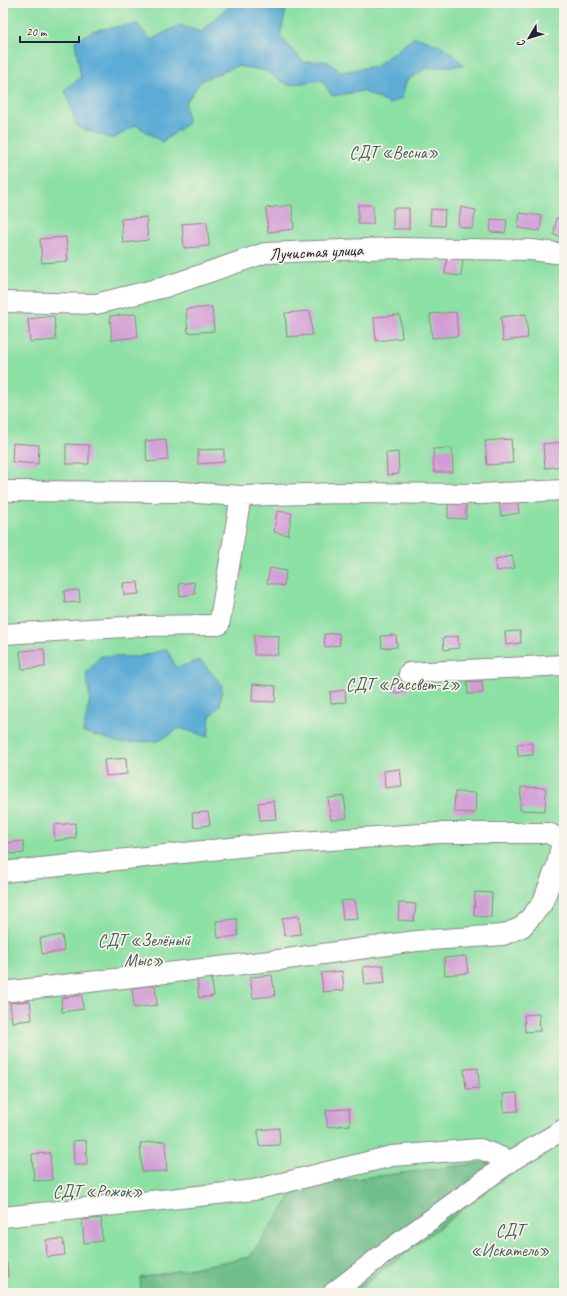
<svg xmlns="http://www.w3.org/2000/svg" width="567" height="1296" viewBox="0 0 567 1296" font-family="Caveat,sans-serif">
  <rect width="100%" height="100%" fill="#f7f3e8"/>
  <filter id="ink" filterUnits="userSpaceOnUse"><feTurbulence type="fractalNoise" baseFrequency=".025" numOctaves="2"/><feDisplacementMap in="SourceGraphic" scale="8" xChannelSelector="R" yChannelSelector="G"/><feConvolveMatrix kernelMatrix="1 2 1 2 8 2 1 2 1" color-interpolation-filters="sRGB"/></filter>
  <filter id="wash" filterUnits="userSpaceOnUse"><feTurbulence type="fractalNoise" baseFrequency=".012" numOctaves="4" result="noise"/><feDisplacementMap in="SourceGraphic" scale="16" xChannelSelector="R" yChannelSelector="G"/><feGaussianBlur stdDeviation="0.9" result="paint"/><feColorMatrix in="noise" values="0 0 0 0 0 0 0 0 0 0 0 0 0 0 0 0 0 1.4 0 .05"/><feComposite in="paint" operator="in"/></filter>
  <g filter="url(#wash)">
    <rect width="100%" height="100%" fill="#f5e8d3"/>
    <path fill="#8be0a3" stroke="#56816f" d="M3,3H564V1293H353L530,1158L298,1186L250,1257L141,1278V1293H3Z"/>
    <path fill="#70be89" stroke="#497062" d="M531,1157L353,1293H141L140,1278L250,1257L298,1186Z"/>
    <path fill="#5bacd6" stroke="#3e6788" d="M254,3H293L287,4L280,37L304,62L327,61L341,72L376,66L415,37L444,47L464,65L426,68L406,81L402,98L390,104L363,91L332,96L322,80L288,85L267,71L236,66L201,81L185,104L188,123L162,142L136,125L113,139L78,127L65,90L81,77L75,41L95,30L137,24L151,40L179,25L201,32L228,7Z
      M167,649L176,668L200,660L222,685L220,706L210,716L208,737L180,728L159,741L121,743L83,732L90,699L86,674L101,656L138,657Z"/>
    <g id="blocks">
      <path fill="#d29bd5" d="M292,205L294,229L268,232L266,208Z
        M358,205H373V224H358Z
        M461,207L476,210L472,229L458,226Z
        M393,208H409V229H393Z
        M431,209L445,210L444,226L430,225Z
        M520,213L542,216L540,231L518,228Z
        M146,217L148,240L123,243L121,219Z
        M556,218L564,219V237L554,235Z
        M491,219L507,220L505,233L490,232Z
        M207,222L209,246L184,248L182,224Z
        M66,237L68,261L42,263L40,239Z
        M447,257L463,259L461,276L445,274Z
        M212,307L214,331L188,333L186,309Z
        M310,311L312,335L287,337L285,313Z
        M456,312L458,336L432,338L430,314Z
        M136,314L138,337L112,340L110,316Z
        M526,314L528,338L503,341L501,317Z
        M400,315L402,338L376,341L374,317Z
        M54,316L56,340L30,342L28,319Z
        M166,439L168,460L147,462L145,441Z
        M511,439L513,463L487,465L485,441Z
        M564,442V466L545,468L543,444Z
        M13,443L39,445L38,464L12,462Z
        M66,444L89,445V464H66Z
        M452,448L453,472H434L433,449Z
        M224,449V462L198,464V450Z
        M398,452L399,474L387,475L386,453Z
        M517,497L519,513L501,516L499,500Z
        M448,502L466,503V519L448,518Z
        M277,511L292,513L288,535L274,532Z
        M512,556L515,568L497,571L495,559Z
        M270,568L286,571L284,586L267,583Z
        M138,582L139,594L124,595L123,583Z
        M194,582L195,594L180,596L179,584Z
        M79,590L80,602L65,603L64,591Z
        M520,631L521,643L506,645L505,632Z
        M339,633L340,645L325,647L324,634Z
        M254,635L279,636L278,655H254Z
        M396,635L397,647L382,648L381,636Z
        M458,636L459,648L444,650L443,638Z
        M44,649L45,667L22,669L20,651Z
        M408,679L409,691L394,693L393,680Z
        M482,681L483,693L468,694L467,682Z
        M253,684L276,686L275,702L252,701Z
        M345,690L346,702L331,704L330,692Z
        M532,743L533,755L518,756L517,744Z
        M126,758L127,774L106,776L104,760Z
        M400,769L402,786L385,788L384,771Z
        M521,787L546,788L545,811L520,810Z
        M455,792L476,793L475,813L454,812Z
        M344,796L347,818L331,820L328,798Z
        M274,801L276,819L260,820L258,803Z
        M208,812L210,825L194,827L192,813Z
        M75,823L76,838L55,841L54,825Z
        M23,841L24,853L7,854L6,843Z
        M475,892L492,893L491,917L474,916Z
        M355,900L358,919L343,920L341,901Z
        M399,903L416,904L414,921L398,920Z
        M299,916L301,934L284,936L282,918Z
        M237,919L238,936L218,938L216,921Z
        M62,935L64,951L42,954L40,938Z
        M466,956L468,973L445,975L444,958Z
        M383,965L385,983L365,985L363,967Z
        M342,971L344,990L323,992L321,973Z
        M272,975L275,996L253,998L250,977Z
        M211,977L214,996L199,998L197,978Z
        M155,985L157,1005L134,1008L132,988Z
        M82,995L83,1009L62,1012L61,998Z
        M30,1001L32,1020L12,1022L10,1003Z
        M539,1014L540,1031L525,1032L524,1015Z
        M478,1068L479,1088L466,1089L464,1069Z
        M517,1093L518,1111L504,1112L503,1094Z
        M349,1109L350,1125L327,1127L326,1110Z
        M279,1128L280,1145L259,1146L258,1130Z
        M86,1140L87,1165H74L73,1141Z
        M165,1141L167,1171L142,1172L140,1143Z
        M50,1153L52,1180L34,1181L32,1154Z
        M101,1218L102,1241L84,1243L82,1220Z
        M63,1239L65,1255L47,1257L46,1240Z
        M3,1263H7L8,1276L3,1277Z"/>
    </g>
  </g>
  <g filter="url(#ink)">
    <use href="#blocks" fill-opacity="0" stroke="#8c8587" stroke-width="1"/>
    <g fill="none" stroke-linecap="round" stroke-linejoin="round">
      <g stroke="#8c8587" stroke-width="22">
        <path id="minor" d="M3,302L96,304L165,287L265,253L393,248L532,250L564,254
          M3,491L183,492L241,496L339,493L481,494L564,490
          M3,634L142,626L219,625L241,496
          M409,673L564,665
          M3,872L268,844L438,833H548L564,841
          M3,992L287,959L416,941L503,935L522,927L542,904L557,865L562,841
          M3,1217L254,1190L392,1156L480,1149L511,1161L564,1129
          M333,1293L382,1255L511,1161"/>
      </g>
      <use href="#minor" stroke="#fff" stroke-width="20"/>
    </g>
  </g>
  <g text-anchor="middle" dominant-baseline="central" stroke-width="3.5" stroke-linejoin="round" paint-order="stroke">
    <g font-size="17" fill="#425b5a" stroke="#f7f3e8">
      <text x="394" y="152">СДТ «Весна»</text>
      <text x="403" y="684">СДТ «Рассвет-2»</text>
      <text x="144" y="940">СДТ «Зелёный<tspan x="144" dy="20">Мыс»</tspan></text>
      <text x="98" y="1191">СДТ «Рожок»</text>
      <text x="510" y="1230">СДТ<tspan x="510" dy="20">«Искатель»</tspan></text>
    </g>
    <g font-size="17" fill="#22223b" stroke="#f7f3e8">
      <text transform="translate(316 252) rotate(-3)">Лучистая улица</text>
    </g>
  </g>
  <rect width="567" height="1296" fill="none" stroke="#f7f3e8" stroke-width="16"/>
  <g transform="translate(529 38) rotate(232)" stroke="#f7f3e8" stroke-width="3" paint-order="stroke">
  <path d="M0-3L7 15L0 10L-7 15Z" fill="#22223b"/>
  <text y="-6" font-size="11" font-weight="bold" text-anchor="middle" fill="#22223b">С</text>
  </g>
  <path d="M20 36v6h59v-6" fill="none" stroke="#22223b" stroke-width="2"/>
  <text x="26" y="36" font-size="12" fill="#22223b" stroke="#f7f3e8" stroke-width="3" paint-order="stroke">20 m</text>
</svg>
